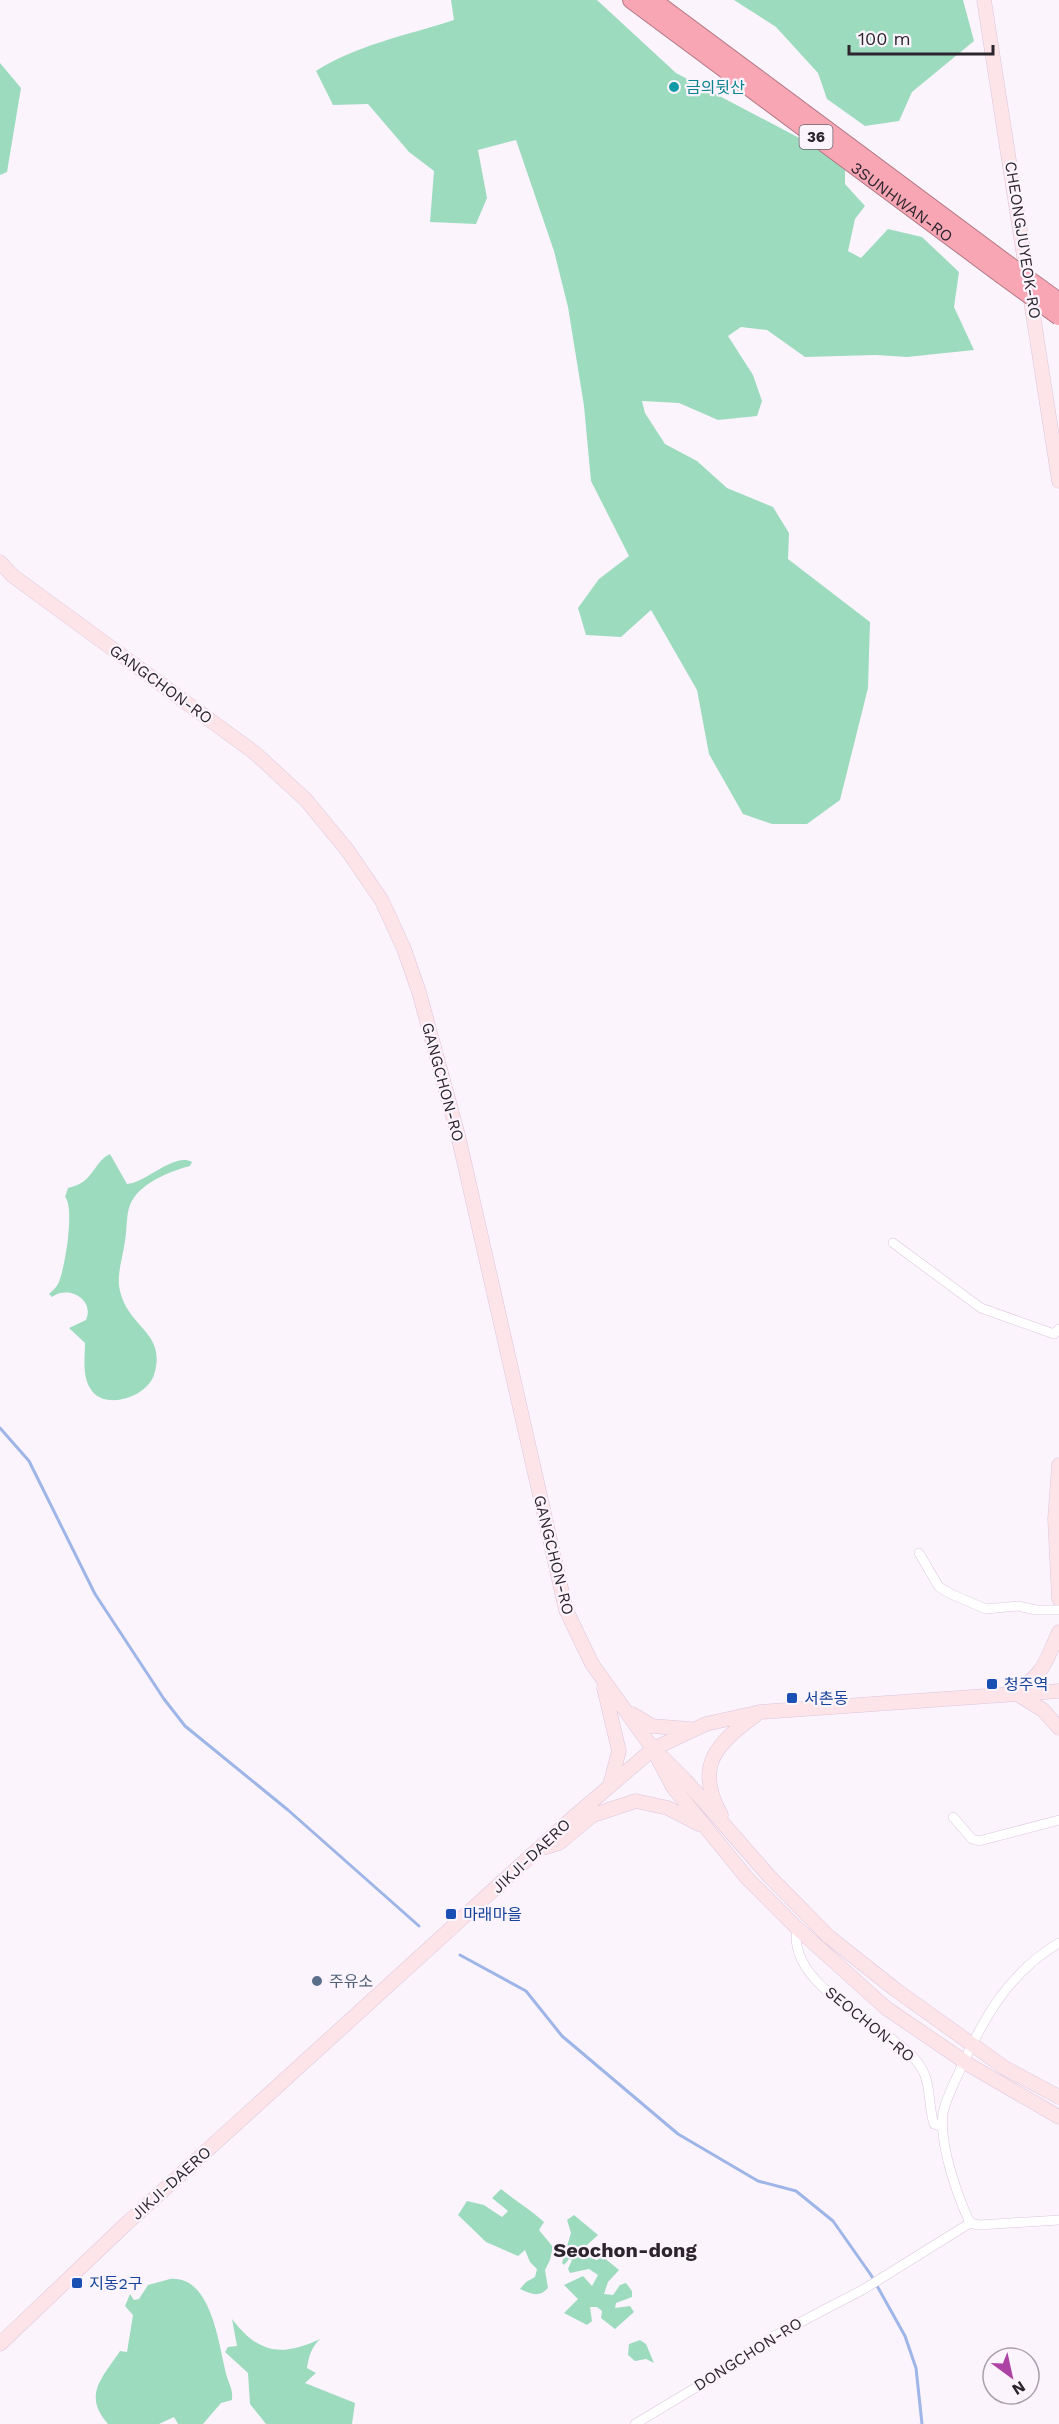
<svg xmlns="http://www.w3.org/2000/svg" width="1059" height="2424" viewBox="0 0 1059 2424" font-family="'Work Sans','Noto Sans KR',sans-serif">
  <rect width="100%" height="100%" fill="#fcf4fd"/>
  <path fill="#9ddbbf" d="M451,0H597L676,73L822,150L845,169V184L865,206L855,219L848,251L861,258L888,229L922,237L959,272L954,307L974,350L907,357L876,355L805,357L767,330L741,327L728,336L753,375L762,401L757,416L718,420L679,403L642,401L645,413L665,444L697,461L727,488L773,507L789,533L788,559L870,622L868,688L840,800L807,824H772L743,814L709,754L697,690L651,610L621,637L586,635L578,608L599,579L629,556L591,481L584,406L568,307L554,251L516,140L478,150L487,198L476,224L430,222L434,171L409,152L368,104L333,105L316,71C356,45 408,35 454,20Z
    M734,0H963L974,41L912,92L899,121L865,126L827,99L818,73L776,27Z
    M0,63L21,88L7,172L0,175Z
    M110,1154L127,1184C146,1183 174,1152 192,1162L190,1166C170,1171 138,1184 130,1205C126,1215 127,1230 125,1241C123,1257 116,1275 120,1291C129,1329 167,1332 154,1375C147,1397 103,1412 90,1388C82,1375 85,1357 85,1343L69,1328L86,1320C95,1299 68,1285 52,1297L49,1294C52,1291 56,1288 58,1284C65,1270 75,1207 65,1197L68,1188C95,1182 92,1163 110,1154Z
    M501,2189C516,2201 530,2209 544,2222L539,2230L553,2247L550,2260L545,2270L548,2288C539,2298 531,2294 520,2289L526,2282L535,2277L537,2269L530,2262L525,2250L518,2256L486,2242L458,2215L467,2201L484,2205L502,2217L508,2211L492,2198Z
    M574,2215L598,2235L587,2245L588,2257L597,2260L602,2256L619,2270L608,2282L604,2294L613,2295L620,2285L626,2283L632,2291V2297L616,2303L615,2308L630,2306L634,2312L615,2329L601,2318L602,2311L597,2307H590L592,2321L587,2325L564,2313L578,2299L564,2285L583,2276L592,2286L598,2275L589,2269L570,2273L568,2269L572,2260L569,2259L564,2265L562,2263L571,2233L567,2220Z
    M170,2279C213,2275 219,2349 227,2377C230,2386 233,2390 232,2400L221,2403L203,2424H178L174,2417L159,2424H108C82,2395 103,2377 120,2351L127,2352L133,2315L125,2306L130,2294L134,2300L139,2299L148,2285Z
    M232,2319C259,2354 281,2357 320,2339C311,2348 309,2356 307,2368L316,2373L305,2383L355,2403L352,2424H266L250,2404L248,2373L225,2352L228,2347L237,2346Z
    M640,2340L646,2344L654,2363L646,2359L635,2361L628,2355L629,2344Z"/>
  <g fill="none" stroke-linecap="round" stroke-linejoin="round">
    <path stroke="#9eb5e7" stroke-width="3" d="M0,1428L29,1461L95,1594L164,1699L185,1726L288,1810L419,1926
      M460,1955L526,1991L562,2036L678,2134L758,2181L796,2191L833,2221L871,2275L905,2336L916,2368L922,2424"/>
    <g stroke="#dbc6dd" stroke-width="10">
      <path id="street" d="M893,1243L981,1308L1054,1334L1059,1329
        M919,1553L939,1587L951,1594L986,1609L1018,1606L1036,1610H1059
        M953,1817L972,1839L979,1841L1059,1820
        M797,1928C786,1985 880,2022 912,2056C934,2078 926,2098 934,2124L943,2127
        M970,2223C957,2195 939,2144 943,2113C946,2098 954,2084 960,2070C983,2019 1009,1972 1059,1943
        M970,2223L979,2225L1059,2220
        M635,2424L705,2382L774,2336L864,2289L970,2223"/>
    </g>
    <g stroke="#dbc6dd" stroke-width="15">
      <path id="secondary" d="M984,0L1059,481
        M0,562L13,576L255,753L306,800L348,851L382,901L404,949L419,992L458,1135L566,1610L592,1664L653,1749L673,1787L747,1878L797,1928L886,2008L971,2066L1059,2117
        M1059,1465L1055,1519L1059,1599
        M604,1688L619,1751L610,1785
        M1013,1692C1045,1675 1045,1662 1059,1632
        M1017,1694L1043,1710L1059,1728
        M632,1714L652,1726L690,1729
        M661,1756L686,1781L769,1876L829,1937L896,1990L1005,2068L1059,2097
        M721,1815C694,1767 716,1743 756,1715
        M546,1847L559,1843L593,1815L636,1801L668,1808L699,1824
        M0,2344L125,2225L569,1821L653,1749L706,1724L760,1712L1059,1691"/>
    </g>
    <g stroke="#b17985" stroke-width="18">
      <g id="highway">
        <path id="s1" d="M631,0L1001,275"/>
        <path d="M653,0L1008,264"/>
      </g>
    </g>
    <use href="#street" stroke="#fff" stroke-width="9"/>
    <use href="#secondary" stroke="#fde4e8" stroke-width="14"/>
    <use href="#highway" stroke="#f8a6b4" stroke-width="16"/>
    <g stroke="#b17985" stroke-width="18" stroke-linecap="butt">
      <path id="highway-bridge" d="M1008,264L1059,301
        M1001,275L1059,317"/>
    </g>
    <use href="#highway-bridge" stroke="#f8a6b4" stroke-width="16"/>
  </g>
  <circle fill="#0f9aa8" stroke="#fcf4fd" stroke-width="2" cx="674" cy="87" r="6"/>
  <g fill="#1a4fb4" stroke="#fcf4fd" stroke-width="2">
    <rect x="986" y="1678" width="12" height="12" rx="3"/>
    <rect x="786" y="1692" width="12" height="12" rx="3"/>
    <rect x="445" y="1908" width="12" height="12" rx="3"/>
    <rect x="71" y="2277" width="12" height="12" rx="3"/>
  </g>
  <circle fill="#5c6f8a" stroke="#fcf4fd" stroke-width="2" cx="317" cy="1981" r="6"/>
  <g text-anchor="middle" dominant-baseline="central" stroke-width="4.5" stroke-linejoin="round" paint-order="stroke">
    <rect fill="#fcf4fd" stroke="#6b636c" stroke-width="1.5" x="799.5" y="125" width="33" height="24" rx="4.5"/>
    <g font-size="15" font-weight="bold" fill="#2d252e">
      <text x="816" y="137">36</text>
    </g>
    <g font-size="16" fill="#0d838f" stroke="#fcf4fd" text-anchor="start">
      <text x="686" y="87">금의뒷산</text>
    </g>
    <g font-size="16" fill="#2d252e" stroke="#fcf4fd">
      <text stroke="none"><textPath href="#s1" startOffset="338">3SUNHWAN-RO</textPath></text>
      <text transform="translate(1023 240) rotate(81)">CHEONGJUYEOK-RO</text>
      <text transform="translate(161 684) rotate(36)">GANGCHON-RO</text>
      <text transform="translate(443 1082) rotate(75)">GANGCHON-RO</text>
      <text transform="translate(554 1555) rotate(76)">GANGCHON-RO</text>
      <text transform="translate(531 1856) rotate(-43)">JIKJI-DAERO</text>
      <text transform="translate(870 2024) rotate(39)">SEOCHON-RO</text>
      <text transform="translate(171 2183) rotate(-42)">JIKJI-DAERO</text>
      <text transform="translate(748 2354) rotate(-32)">DONGCHON-RO</text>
    </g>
    <g font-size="16" fill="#164399" stroke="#fcf4fd" text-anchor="start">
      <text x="1004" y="1684">청주역</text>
      <text x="804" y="1698">서촌동</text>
      <text x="463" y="1914">마래마을</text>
      <text x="89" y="2283">지동2구</text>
    </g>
    <g font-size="16" fill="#4e5e75" stroke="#fcf4fd" text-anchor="start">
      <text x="329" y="1981">주유소</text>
    </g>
    <g font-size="20" font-weight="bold" fill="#2d252e" stroke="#fcf4fd">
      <text x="625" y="2250">Seochon-dong</text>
    </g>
  </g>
  <g transform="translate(1011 2376) rotate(147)"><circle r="28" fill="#fcf4fd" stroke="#a9a1aa" stroke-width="1.5"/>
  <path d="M0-4.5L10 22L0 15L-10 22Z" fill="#ad43a4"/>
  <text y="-9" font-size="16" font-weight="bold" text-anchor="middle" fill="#2d252e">N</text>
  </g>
  <path d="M849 45v9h144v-9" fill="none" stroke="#2d252e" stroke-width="3"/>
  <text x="858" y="45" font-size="18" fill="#2d252e" stroke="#fcf4fd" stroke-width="4.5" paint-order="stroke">100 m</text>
</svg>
